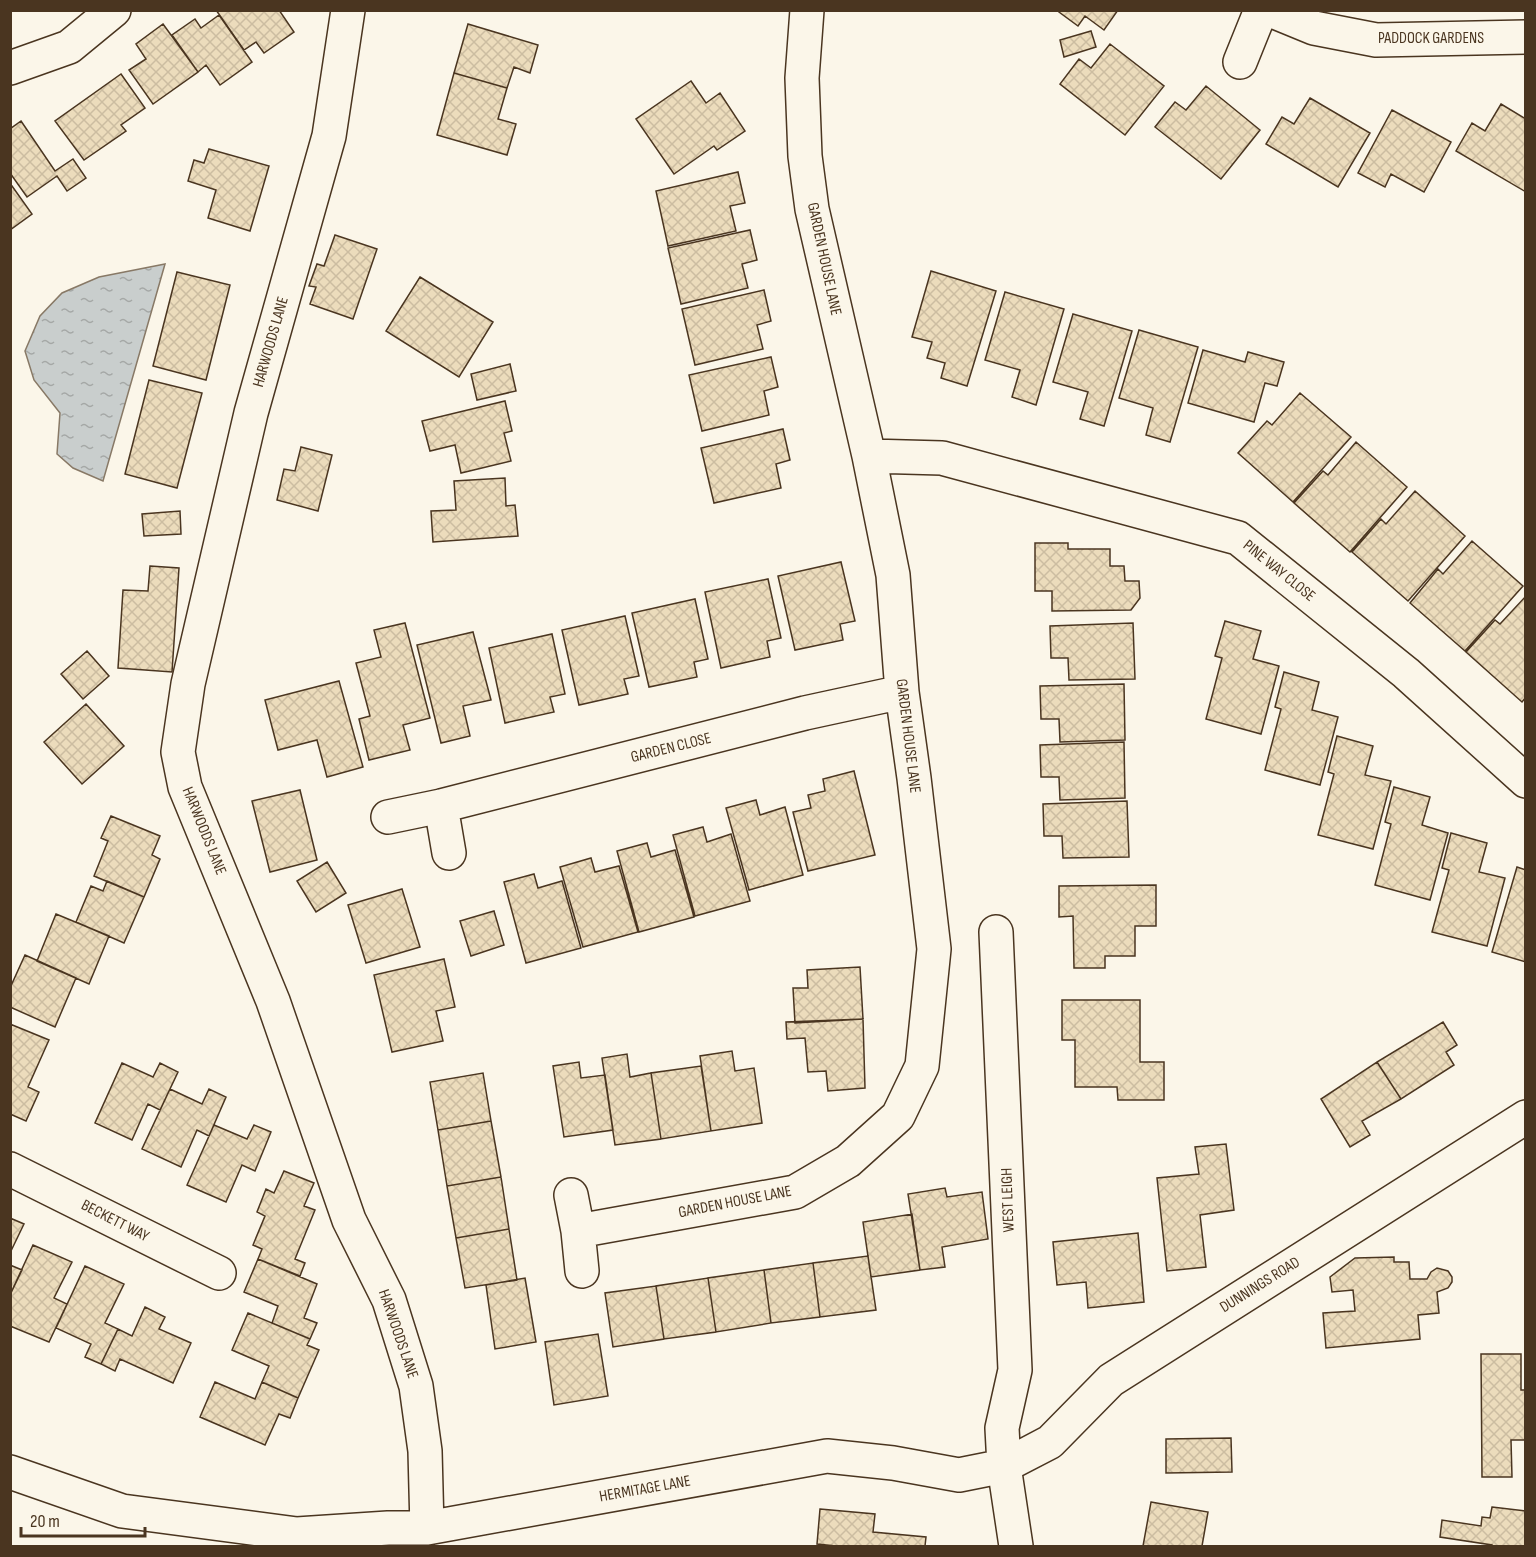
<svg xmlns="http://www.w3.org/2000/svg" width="1536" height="1557" viewBox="0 0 1536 1557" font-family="'Sofia Sans Condensed',sans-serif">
  <defs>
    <pattern id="water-ripples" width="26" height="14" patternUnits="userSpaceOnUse" patternTransform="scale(1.5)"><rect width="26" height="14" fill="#c9cecd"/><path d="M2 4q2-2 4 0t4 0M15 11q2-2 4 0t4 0" fill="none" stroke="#a5a8a6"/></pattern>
    <pattern id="building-cross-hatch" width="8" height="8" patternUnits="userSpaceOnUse" patternTransform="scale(1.5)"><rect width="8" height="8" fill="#ecdcbc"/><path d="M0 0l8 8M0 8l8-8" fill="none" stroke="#ccbda1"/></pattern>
  </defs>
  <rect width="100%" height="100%" fill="#fbf6e9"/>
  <path fill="url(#water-ripples)" stroke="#887966" stroke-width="1.5" d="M165,264L103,481L73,468L57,454L60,413L34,380L25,351L40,316L62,293L99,277Z"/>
  <path fill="url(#building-cross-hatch)" stroke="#4a3520" stroke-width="1.5" d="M216,10H279L294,32L264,53L256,42L244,50Z
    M1060,10H1118L1104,30L1085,16L1078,26L1059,12Z
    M219,15L252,62L220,85L206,65L198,72L172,35L195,19L201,28Z
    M163,24L198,72L153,104L129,70L146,59L136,44Z
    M468,24L538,45L530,73L514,67L507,88L454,73Z
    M1091,31L1096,47L1064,57L1060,40Z
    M1110,44L1164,86L1125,135L1060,84L1079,59L1091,68Z
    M454,73L507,88L498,119L516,124L507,155L437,135Z
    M121,74L145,108L121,125L126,131L84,160L55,121Z
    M691,81L706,103L720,93L745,131L717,150L714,146L674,174L636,119Z
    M1206,86L1260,130L1221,179L1155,127L1175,102L1186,110Z
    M1310,98L1370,133L1338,187L1266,144L1282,117L1294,124Z
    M1501,104L1526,119V192L1456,151L1472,123L1485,131Z
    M1392,110L1451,142L1424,192L1391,174L1385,187L1358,173Z
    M21,121L55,171L73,159L86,178L67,191L57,176L27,197L10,173V129Z
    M209,149L269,166L250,231L208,218L216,190L188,181L194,160L204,163Z
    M738,172L745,203L730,206L736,231L668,246L656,191Z
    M12,186L32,214L10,230V187Z
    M750,230L757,260L742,264L748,288L681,304L668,248Z
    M335,235L377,249L353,319L310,304L316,287L309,286L317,264L324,266Z
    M931,271L996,291L967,386L941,378L945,363L927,358L932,342L912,337Z
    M177,272L230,285L206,380L153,366Z
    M420,277L493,322L459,377L386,331Z
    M764,290L771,321L757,325L763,349L695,365L682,309Z
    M1005,292L1064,309L1036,405L1012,397L1020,370L985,360Z
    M1073,314L1132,331L1104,426L1080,419L1088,392L1053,382Z
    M1139,330L1198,347L1170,442L1146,435L1153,408L1119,398Z
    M1203,350L1245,362L1248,352L1284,362L1277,386L1265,383L1254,422L1188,403Z
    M771,357L778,387L764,391L769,415L702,431L689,375Z
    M510,364L516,391L477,400L471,374Z
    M149,380L202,393L177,488L125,474Z
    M1300,393L1351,437L1293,502L1238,453L1267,421L1272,425Z
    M505,401L512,431L504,433L511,461L461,473L455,445L430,451L422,421Z
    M783,429L790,460L776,464L781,488L714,503L701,448Z
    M1356,442L1407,487L1350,552L1294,503L1323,471L1328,475Z
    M301,447L332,455L318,511L277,500L284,469L295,471Z
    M505,478L506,506L515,505L518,536L433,542L431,511L456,510L454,481Z
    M1415,491L1465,536L1408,601L1352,552L1381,519L1386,524Z
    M180,511L181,534L144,536L142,514Z
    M1472,541L1523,586L1465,651L1410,603L1438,569L1443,574Z
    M1035,543H1068V549H1110V566H1124L1125,581H1139L1140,598L1131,610L1052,611V591H1035Z
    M841,562L855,621L840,624L843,640L795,650L778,576Z
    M150,566L179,568L172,672L118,668L123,590L148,591Z
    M768,579L781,638L767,641L770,657L721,668L705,592Z
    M1526,596V697L1522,702L1466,652L1495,620L1500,624Z
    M695,599L708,659L694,662L697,677L649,687L632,613Z
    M625,616L639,676L624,679L628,694L579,705L562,630Z
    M1225,621L1261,631L1253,659L1279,666L1261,734L1206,719L1222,658L1215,656Z
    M405,623L430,718L403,725L410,750L369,760L359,719L370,716L356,663L381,657L374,630Z
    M1133,623L1135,679L1069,680L1068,658H1051L1050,626Z
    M473,632L491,700L463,706L470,736L441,743L417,645Z
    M552,634L565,694L550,697L554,712L505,723L489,648Z
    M87,651L109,676L83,699L61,674Z
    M1284,672L1319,682L1312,710L1338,717L1320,785L1265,770L1281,709L1275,707Z
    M339,681L363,767L327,777L317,740L278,750L265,700Z
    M1124,684L1125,740L1060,742L1059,719H1041L1040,686Z
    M86,704L124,746L82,784L44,742Z
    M1337,736L1373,746L1365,775L1391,781L1373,849L1318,835L1334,774L1328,772Z
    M1124,742L1125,798L1060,800L1059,777H1041L1040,745Z
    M854,771L875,855L808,871L793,812L811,808L808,795L825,791L823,779Z
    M1394,787L1430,797L1422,825L1448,833L1430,900L1375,885L1391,824L1385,822Z
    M300,790L317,860L270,872L252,801Z
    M756,800L760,815L785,807L803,875L749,890L726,808Z
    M1127,801L1129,857L1063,858L1062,836H1044L1043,804Z
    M111,816L160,836L152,855L160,859L144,897L94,876L108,841L101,838Z
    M703,827L707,842L731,834L750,901L695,916L673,835Z
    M1451,833L1487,843L1479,872L1505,878L1487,946L1432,932L1449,870L1442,868Z
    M647,843L651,857L675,850L694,917L639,932L617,851Z
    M591,858L595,872L619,866L638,932L583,947L560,867Z
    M327,862L346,893L316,912L297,881Z
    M1517,867L1526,870V962L1492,952Z
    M534,874L538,888L562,881L581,948L526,963L504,882Z
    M107,881L144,897L124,943L76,922L91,886L103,891Z
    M1156,885V926H1135V956H1105V968H1074L1073,916L1059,917V886Z
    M402,889L420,947L366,963L348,905Z
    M494,911L504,945L471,956L460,921Z
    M56,914L109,936L89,984L37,961Z
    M25,955L76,978L55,1027L10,1007V988Z
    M444,959L455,1007L436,1011L443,1041L392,1052L374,975Z
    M860,967L863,1019L795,1023L793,988H808L807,970Z
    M1062,1000H1140V1062H1164V1100H1118L1117,1087H1075V1040H1062Z
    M863,1019L865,1088L828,1091L826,1071L808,1072L805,1038L787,1039L786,1022Z
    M1443,1022L1457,1045L1446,1052L1454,1065L1401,1099L1377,1062Z
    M10,1024L49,1040L28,1087L39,1092L26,1121L10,1114Z
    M732,1051L735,1071L754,1068L762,1123L711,1131L700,1056Z
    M627,1054L630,1077L651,1073L661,1139L615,1145L602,1058Z
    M579,1062L581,1078L605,1075L613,1130L564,1137L553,1066Z
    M1377,1062L1401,1099L1362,1121L1370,1135L1350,1147L1321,1099Z
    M122,1063L153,1077L160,1063L178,1072L160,1110L148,1104L132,1140L95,1123Z
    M701,1066L711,1131L661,1139L651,1073Z
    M483,1073L491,1121L438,1130L430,1082Z
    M170,1089L202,1104L209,1089L226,1097L209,1136L197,1130L181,1167L142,1149Z
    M491,1121L501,1177L447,1186L438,1130Z
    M214,1125L247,1139L254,1125L271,1132L255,1171L242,1165L226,1202L187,1185Z
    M1226,1144L1234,1210L1200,1215L1206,1267L1167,1271L1157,1178L1199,1174L1195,1147Z
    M284,1171L314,1183L304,1206L315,1210L295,1259L305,1263L300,1276L258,1259L262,1249L253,1245L265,1216L257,1212L266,1189L274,1193Z
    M501,1177L509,1229L456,1238L447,1186Z
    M945,1188L947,1197L982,1192L988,1239L942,1247L945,1267L920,1270L908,1194Z
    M912,1214L920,1270L871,1277L863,1222Z
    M10,1218L24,1224L10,1253Z
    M509,1229L517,1280L465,1288L456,1238Z
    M1138,1233L1144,1302L1088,1308L1086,1282L1057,1285L1053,1242Z
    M33,1245L72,1262L54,1298L67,1304L49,1342L10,1326V1295Z
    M868,1256L876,1310L820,1317L813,1263Z
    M1394,1257V1262H1409L1410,1279H1427L1431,1272L1437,1268L1448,1271L1452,1277V1282L1448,1288L1437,1292L1439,1313L1418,1315L1420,1339L1326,1348L1323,1313L1355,1311L1353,1290L1332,1292L1330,1277L1355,1258Z
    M258,1259L317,1284L304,1318L317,1323L310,1339L272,1323L278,1306L244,1292Z
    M813,1263L820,1317L771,1323L764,1270Z
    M10,1265L22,1270L10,1295Z
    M85,1266L124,1284L105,1323L118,1329L101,1364L85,1357L91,1344L56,1328Z
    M764,1270L771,1323L716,1332L708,1278Z
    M525,1278L536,1342L495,1349L486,1285Z
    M708,1278L716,1332L664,1339L656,1286Z
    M656,1286L664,1339L613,1347L605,1293Z
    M145,1307L165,1317L159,1329L191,1343L173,1383L120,1359L115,1371L101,1364L118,1329L132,1336Z
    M248,1313L310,1339L307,1345L319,1350L298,1398L262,1382L269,1366L232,1350Z
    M598,1334L608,1396L554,1405L545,1342Z
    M1481,1354H1521V1390H1526V1440H1511L1512,1477H1482Z
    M215,1382L255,1399L262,1382L298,1398L290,1418L279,1414L265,1445L200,1417Z
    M1231,1438L1232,1472L1166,1473V1439Z
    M1151,1502L1208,1512L1202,1546H1143Z
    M1492,1507L1526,1511V1546H1492V1545L1440,1537L1442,1520L1481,1526L1482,1517L1490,1518Z
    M820,1509L875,1514L873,1532L926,1537L925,1546H836L817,1544Z"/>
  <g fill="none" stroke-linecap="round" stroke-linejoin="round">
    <g stroke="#4a3520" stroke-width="36">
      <path id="minor" d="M348,10L329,136L251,413L188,684L178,752L185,787L273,1001L349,1220L389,1300L416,1386L425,1451L427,1528
        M1270,10L1314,28L1376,40L1526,37
        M1240,62L1261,10
        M10,68L69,47L114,10
        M869,456L942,458L1238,538L1406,673L1526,781
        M441,806L449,853
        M388,817L441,806L805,713L902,692
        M10,1169L219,1273
        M571,1195L578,1231
        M582,1271L578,1231L795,1192L848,1161L898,1116L922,1066L934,949L914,778L902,692L893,575L869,456L812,209L805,156L802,78L807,10
        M10,1472L122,1511L297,1534L388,1528H427L827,1456L893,1463L959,1475L1004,1466L1002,1428L1015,1370L996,932"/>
    </g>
    <g stroke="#4a3520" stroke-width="36">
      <path id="tertiary" d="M1016,1546L1004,1466L1050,1442L1111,1380L1526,1117"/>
    </g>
    <use href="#minor" stroke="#fbf6e9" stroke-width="33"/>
    <use href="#tertiary" stroke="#fbf6e9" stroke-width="33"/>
  </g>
  <g text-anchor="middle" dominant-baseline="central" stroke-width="4.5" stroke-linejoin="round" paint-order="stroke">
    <g font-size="16" fill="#4a3520" stroke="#fbf6e9">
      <text x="1431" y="38">PADDOCK GARDENS</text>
      <text transform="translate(824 259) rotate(78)">GARDEN HOUSE LANE</text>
      <text transform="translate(271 342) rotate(-74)">HARWOODS LANE</text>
      <text transform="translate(1279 571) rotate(39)">PINE WAY CLOSE</text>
      <text transform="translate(908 736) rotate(83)">GARDEN HOUSE LANE</text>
      <text transform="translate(671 748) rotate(-14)">GARDEN CLOSE</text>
      <text transform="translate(204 831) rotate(68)">HARWOODS LANE</text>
      <text transform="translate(1008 1200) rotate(-92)">WEST LEIGH</text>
      <text transform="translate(735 1202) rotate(-11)">GARDEN HOUSE LANE</text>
      <text transform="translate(115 1221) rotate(27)">BECKETT WAY</text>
      <text transform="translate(1260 1285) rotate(-32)">DUNNINGS ROAD</text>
      <text transform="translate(398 1334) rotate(71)">HARWOODS LANE</text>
      <text transform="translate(645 1489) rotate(-10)">HERMITAGE LANE</text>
    </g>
  </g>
  <rect width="1536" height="1557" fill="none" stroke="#4a3520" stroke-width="24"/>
  <path d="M21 1527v9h124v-9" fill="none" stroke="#4a3520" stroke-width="3"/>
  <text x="30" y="1527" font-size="18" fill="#4a3520" stroke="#fbf6e9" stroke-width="4.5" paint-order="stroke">20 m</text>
</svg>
